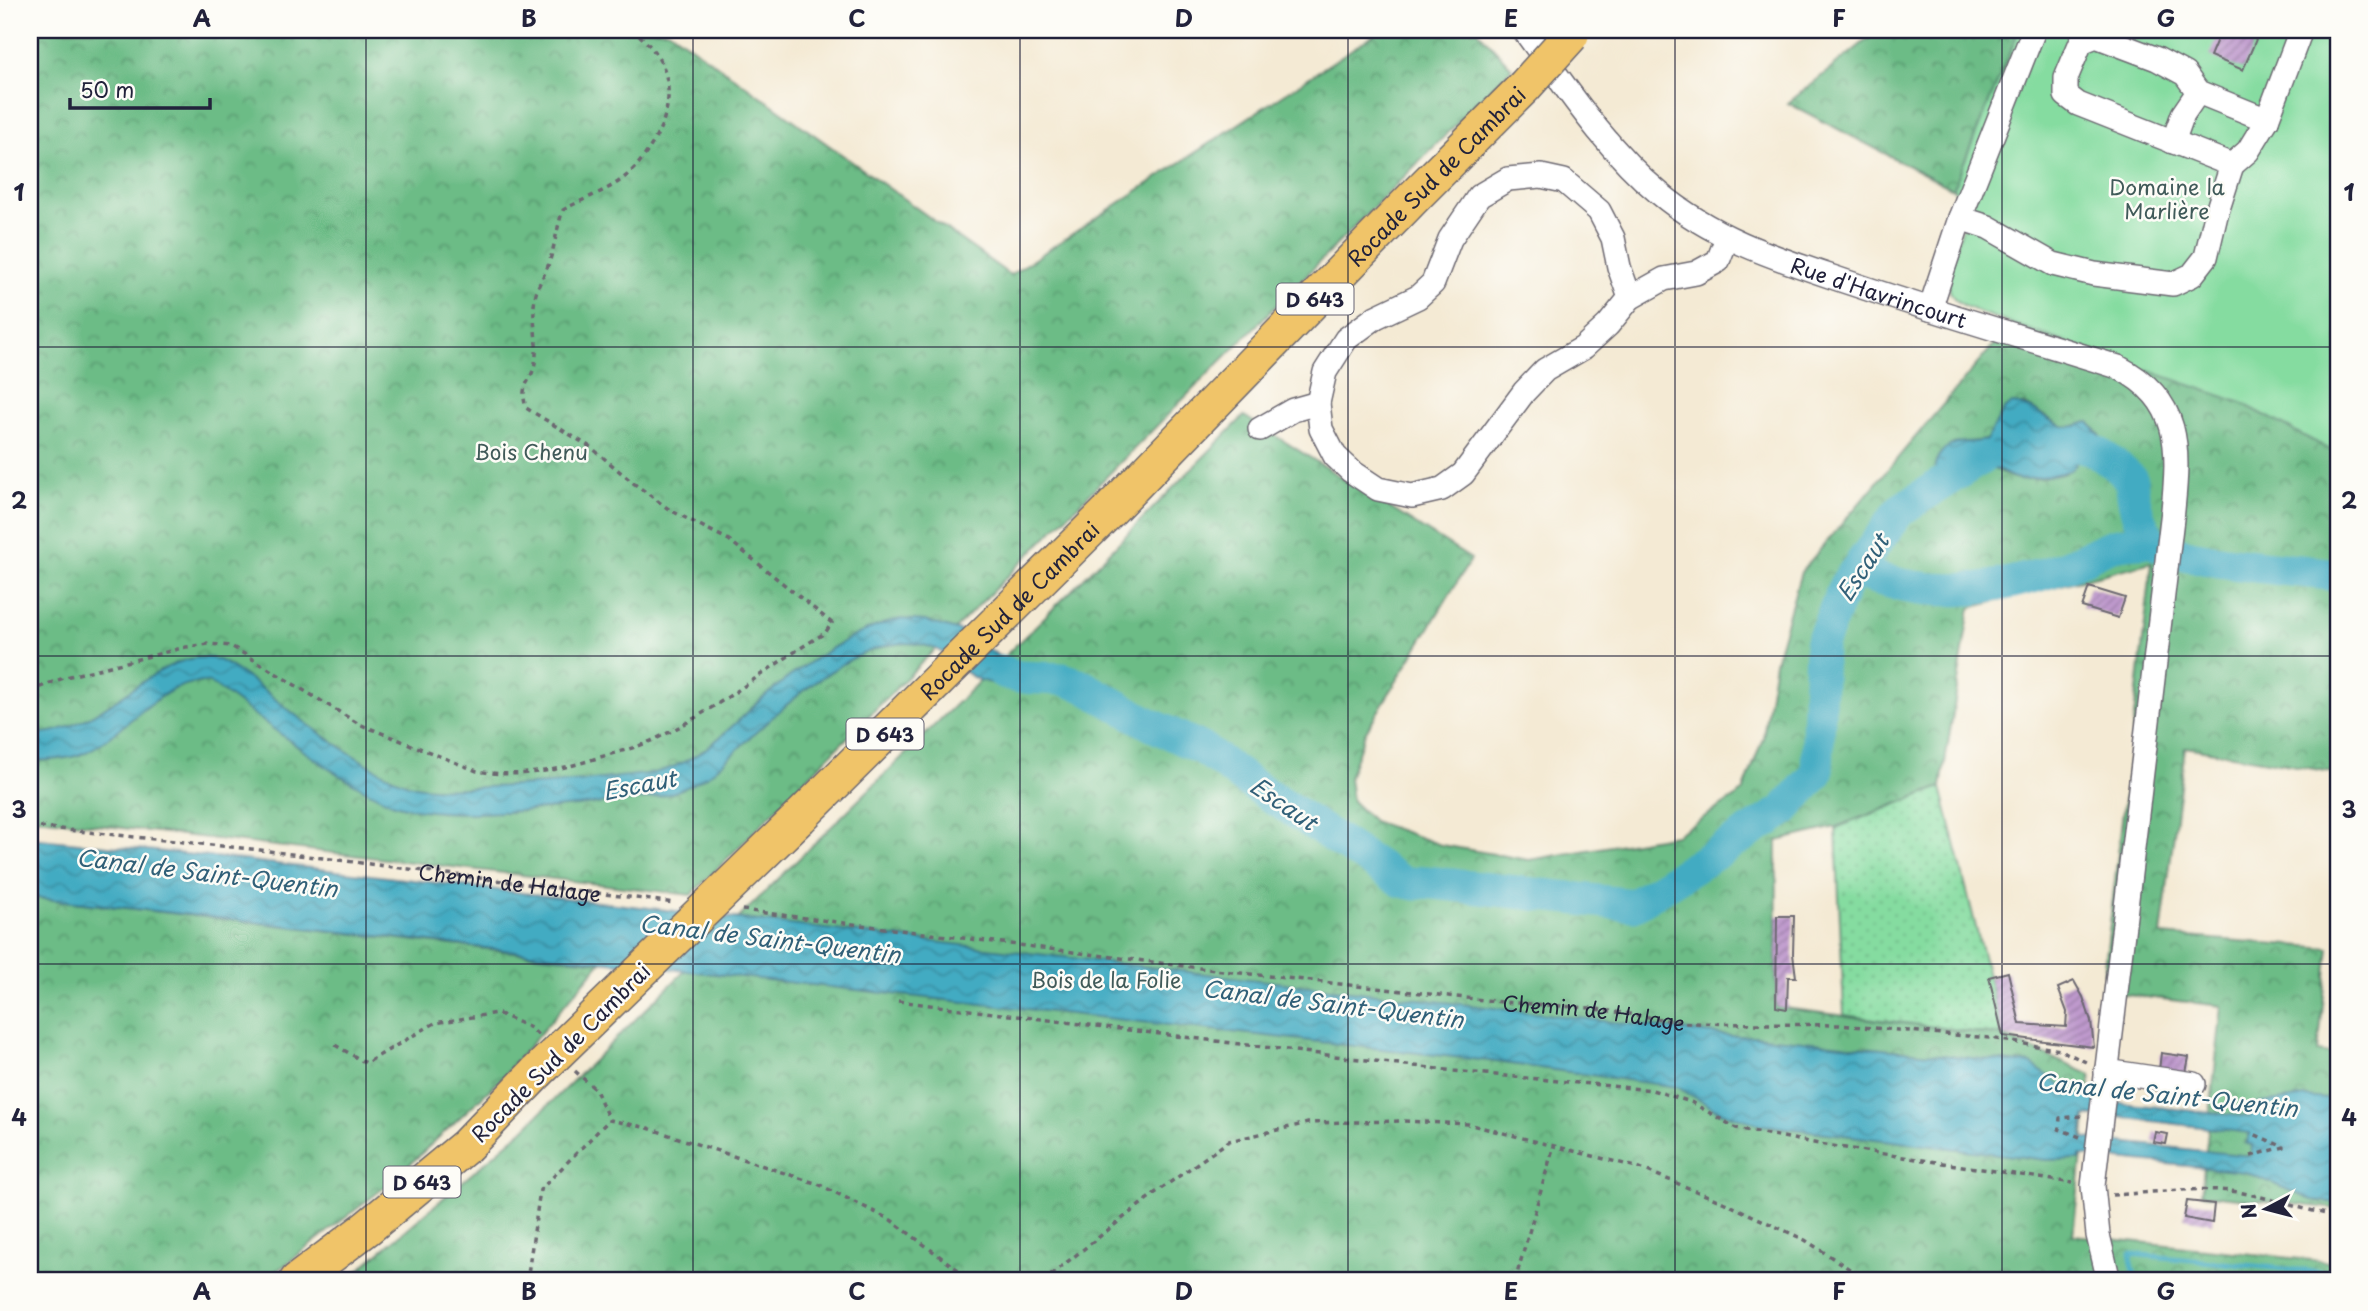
<svg xmlns="http://www.w3.org/2000/svg" width="2368" height="1311" viewBox="0 0 2368 1311" font-family="'Playpen Sans',sans-serif">
  <defs>
    <pattern id="grass-dots" width="8" height="8" patternUnits="userSpaceOnUse" patternTransform="scale(1.75)"><rect width="8" height="8" fill="#85dca0"/><path d="M2 2h.1M6 6h.1" fill="none" stroke="#73bc8b" stroke-width="1.8" stroke-linecap="round"/></pattern>
    <pattern id="forest-crowns" width="20" height="18" patternUnits="userSpaceOnUse" patternTransform="scale(1.75)"><rect width="20" height="18" fill="#6cbc86"/><path d="M2 6a3 3 0 1 1 6 0M12 15a3 3 0 1 1 6 0" fill="none" stroke="#58986f"/></pattern>
    <pattern id="water-waves" width="16" height="10" patternUnits="userSpaceOnUse" patternTransform="scale(1.75)"><rect width="16" height="10" fill="#43abc2"/><path d="M0 5q4-4 8 0t8 0" fill="none" stroke="#388b9f"/></pattern>
    <pattern id="building-hatch" width="6" height="6" patternUnits="userSpaceOnUse" patternTransform="scale(1.75)"><rect width="6" height="6" fill="#bf9acd"/><path d="M-1 1l2-2M0 6l6-6M5 7l2-2" fill="none" stroke="#9b7da8"/></pattern>
  </defs>
  <rect width="100%" height="100%" fill="#fdfcf7"/>
  <filter id="ink" filterUnits="userSpaceOnUse"><feTurbulence type="fractalNoise" baseFrequency=".0143" numOctaves="2"/><feDisplacementMap in="SourceGraphic" scale="14" xChannelSelector="R" yChannelSelector="G"/><feConvolveMatrix kernelMatrix="1 2 1 2 8 2 1 2 1" color-interpolation-filters="sRGB"/></filter>
  <filter id="wash" filterUnits="userSpaceOnUse"><feTurbulence type="fractalNoise" baseFrequency=".00686" numOctaves="4" result="noise"/><feDisplacementMap in="SourceGraphic" scale="28" xChannelSelector="R" yChannelSelector="G"/><feGaussianBlur stdDeviation="1.57" result="paint"/><feColorMatrix in="noise" values="0 0 0 0 0 0 0 0 0 0 0 0 0 0 0 0 0 1.4 0 .05"/><feComposite in="paint" operator="in"/></filter>
  <g filter="url(#wash)">
    <rect width="100%" height="100%" fill="#f4ead4"/>
    <path fill="url(#grass-dots)" stroke="#547f6e" stroke-width="2" d="M1941,787L2003,1036L1844,1015L1836,828Z"/>
    <path fill="url(#forest-crowns)" stroke="#476f60" stroke-width="2" fill-rule="evenodd" d="M30,30H668L1010,275L1381,30H1477L1512,68L691,895L30,817Z
      M1879,30H2019L1953,189L1788,103Z
      M2013,322L2242,403L2338,454V773L2185,747L2161,935L2329,948L2318,1052L2338,1055V1209L2201,1194L2222,1006L2102,992L2152,562L1970,608L1941,787L1836,827L1777,841L1776,1007L2003,1036L2091,1075L2073,1235L2338,1263V1281H346L523,1130L1070,592L1244,416L1471,559L1365,733L1349,778L1352,801L1373,821L1441,845L1529,860L1676,835L1743,792L1763,738L1775,662L1801,572ZM2024,404L2062,426L2073,427L2089,422L2107,444L2094,464L2076,459L2065,473C2051,474 2033,481 2019,479C1998,477 1994,459 1972,474L1953,444L1986,440Z
      M30,897L601,962L503,1077L391,1182L285,1265L261,1281H30Z"/>
    <path fill="#85dca0" stroke="#547f6e" stroke-width="2" d="M2019,30H2338V454L2242,403L1978,312C1968,307 1957,304 1951,294C1942,275 1966,220 1973,199L1953,189Z"/>
    <path fill="url(#water-waves)" stroke="#32667e" stroke-width="2" fill-rule="evenodd" d="M2012,404C2037,405 2047,423 2066,427C2074,428 2081,423 2089,422L2107,444L2108,454C2097,467 2090,461 2076,459C2076,464 2076,465 2072,469C2067,473 2027,480 2020,479C2007,478 1998,466 1984,468C1968,470 1961,486 1939,482C1927,463 1943,444 1963,442C1971,441 1978,443 1986,440L2005,408Z
      M901,619L925,621L960,631L1009,662L1024,666L1049,665L1044,691C1029,690 983,684 971,676C951,664 950,651 923,645C850,629 761,731 710,774C695,784 680,791 662,796C643,800 623,801 604,803C549,809 436,823 387,801C322,771 269,723 210,683C166,674 123,736 84,753C68,760 47,760 30,761V734C101,736 151,651 211,658C230,660 283,706 302,720C328,739 385,780 416,786C437,790 462,788 484,787C527,786 568,783 611,778C626,776 643,775 658,772C702,761 731,726 764,697C799,667 856,628 901,619Z
      M30,838L243,860L1731,1036H1754L2031,1064L2071,1092L2112,1102L2249,1117L2256,1104L2305,1097L2338,1100V1203L2312,1200L2245,1172L2080,1155V1159L2046,1160L1762,1125L1720,1112L1677,1087L1489,1061L30,897ZM2085,1116H2111L2250,1133L2246,1144L2252,1145L2251,1156L2082,1138Z"/>
    <g fill="none" stroke-linecap="round" stroke-linejoin="round">
      <path stroke="#43abc2" stroke-width="5" d="M2136,1281L2130,1254L2338,1274"/>
      <path stroke="#43abc2" stroke-width="33" d="M2062,444C2087,440 2114,463 2131,479C2133,500 2137,521 2150,539C2167,561 2305,571 2338,575
        M1855,571C1931,600 1990,593 2065,567C2081,561 2097,550 2114,545C2126,542 2140,542 2152,541
        M1003,672L1018,677L1063,679L1081,685L1150,724L1205,750L1250,783L1401,881L1414,884L1425,882L1634,905L1783,811L1817,773L1821,644L1845,585L1900,510L1982,458"/>
    </g>
    <g id="blocks">
      <path fill="url(#building-hatch)" d="M2221,30H2260L2243,70L2210,56Z
        M2089,587L2125,598L2118,618L2082,607Z
        M1777,916H1794L1793,954L1796,977H1788L1787,1009L1776,1007Z
        M2008,972L2020,1024L2066,1027L2067,1012L2058,988L2074,981L2083,997L2091,1021L2094,1047L2003,1036L1989,977Z
        M2161,1053L2189,1057L2185,1078L2159,1071Z
        M2155,1132L2168,1134L2166,1144L2153,1142Z
        M2187,1201L2214,1204L2212,1223L2184,1218Z"/>
    </g>
  </g>
  <g filter="url(#ink)">
    <use href="#blocks" fill-opacity="0" stroke="#6c6871" stroke-width="2"/>
    <g fill="none" stroke-linecap="round" stroke-linejoin="round">
      <g stroke="#6c6871" stroke-width="26">
        <g id="minor">
          <path id="s3" d="M1524,30C1565,86 1605,148 1659,193C1715,240 1782,260 1850,283C1939,313 2029,339 2118,367C2182,400 2179,448 2173,510L2093,1186L2098,1235L2109,1281"/>
          <path d="M2173,142L2183,114L2198,92"/>
          <path d="M2232,165L2248,151L2267,120"/>
          <path d="M1541,176L1564,181L1599,211L1613,238L1619,267L1630,298L1608,325L1583,348L1545,370L1524,392L1463,474L1442,489L1412,496L1378,489L1351,471L1335,456L1321,429L1318,403L1325,372L1346,339L1376,317L1418,297L1433,283L1450,239L1479,196L1508,179Z"/>
          <path d="M1960,218L1988,227L2053,264L2094,274L2173,284L2192,275L2206,257L2216,215L2232,165L2078,104L2066,95V78L2081,42L2096,36L2157,59L2185,74L2198,92L2267,120L2301,30"/>
          <path d="M1630,298L1664,279L1696,273L1718,261L1727,238"/>
          <path d="M1930,309L1960,218L2034,30"/>
          <path d="M1260,429L1293,410L1318,403"/>
          <path d="M2106,1071L2194,1084"/>
        </g>
      </g>
      <g stroke="#6c6871" stroke-width="38">
        <g id="highway">
          <path id="s4" d="M800,817L1107,513L1413,198L1524,87"/>
          <path d="M297,1281L367,1228L466,1146L537,1072"/>
        </g>
      </g>
      <g stroke="#6c6871" stroke-width="3.5" stroke-dasharray="5 5" stroke-linecap="butt">
        <path d="M30,691L66,677L186,647L209,644L231,646L359,724L477,771C516,778 557,771 594,759C613,753 633,749 651,741C713,713 767,667 825,633L832,623L729,540L670,510L632,482L592,448L526,408C519,382 531,385 535,363C539,341 531,319 535,298C537,285 545,275 549,263C555,245 557,227 563,210C582,199 603,193 621,180C636,169 646,155 655,139C678,97 671,60 633,30"/>
        <path id="s1" d="M30,826L260,850L675,903"/>
        <path id="s2" d="M742,910L1223,971L1502,1002L1590,1008L1687,1023L1839,1025L1990,1038L2060,1050L2088,1063"/>
        <path d="M898,1001L1454,1071L1652,1090L1691,1102L1736,1128L1819,1144L2073,1183"/>
        <path d="M335,1045L366,1063L435,1023L497,1013L531,1028L539,1036"/>
        <path d="M575,1071L596,1090L609,1120L648,1128L818,1184L891,1220L973,1281"/>
        <path d="M2080,1137L2059,1129L2060,1118L2082,1116"/>
        <path d="M2251,1156L2284,1147L2251,1133"/>
        <path d="M2112,1195C2152,1193 2204,1185 2243,1193C2275,1199 2305,1211 2338,1216"/>
        <path d="M527,1281L540,1190L609,1120"/>
        <path d="M1043,1281L1155,1193L1229,1141L1308,1123L1402,1121L1468,1124L1640,1168L1725,1203L1805,1240L1868,1281"/>
        <path d="M1515,1281L1554,1145"/>
      </g>
      <use href="#minor" stroke="#fff" stroke-width="23"/>
      <use href="#highway" stroke="#f0c469" stroke-width="35"/>
      <g stroke="#6c6871" stroke-width="38" stroke-linecap="butt">
        <path id="highway-bridge" d="M1524,87L1571,35
          M537,1072L800,817"/>
      </g>
      <use href="#highway-bridge" stroke="#f0c469" stroke-width="35"/>
    </g>
  </g>
  <path fill="none" stroke="#22223b" stroke-width="2" stroke-opacity="0.55" d="M366,30V1281M693,30V1281M1020,30V1281M1348,30V1281M1675,30V1281M2002,30V1281M30,347H2338M30,656H2338M30,964H2338"/>
  <g text-anchor="middle" dominant-baseline="central" stroke-width="5" stroke-linejoin="round" paint-order="stroke">
    <g fill="#fdfcf7" stroke="#646373" stroke-width="2">
      <rect x="1276.5" y="283.5" width="77" height="31" rx="5"/>
      <rect x="846.5" y="718.5" width="77" height="31" rx="5"/>
      <rect x="383.5" y="1166.5" width="77" height="31" rx="5"/>
    </g>
    <g font-size="19" font-weight="bold" fill="#22223b">
      <text x="1315" y="299">D 643</text>
      <text x="885" y="734">D 643</text>
      <text x="422" y="1182">D 643</text>
    </g>
    <g font-size="21" fill="#22223b" stroke="#fdfcf7">
      <text stroke="none"><textPath href="#s4" startOffset="903">Rocade Sud de Cambrai</textPath></text>
      <text stroke="none"><textPath href="#s3" startOffset="455">Rue d'Havrincourt</textPath></text>
      <text stroke="none"><textPath href="#s4" startOffset="294">Rocade Sud de Cambrai</textPath></text>
      <text stroke="none"><textPath href="#s1" startOffset="483">Chemin de Halage</textPath></text>
      <text stroke="none"><textPath href="#s2" startOffset="858">Chemin de Halage</textPath></text>
      <text transform="translate(560 1052) rotate(-45)">Rocade Sud de Cambrai</text>
    </g>
    <g font-size="21" fill="#405a59" stroke="#fdfcf7">
      <text x="2167" y="186">Domaine la<tspan x="2167" dy="24">Marlière</tspan></text>
      <text x="531" y="451">Bois Chenu</text>
      <text x="1106" y="979">Bois de la Folie</text>
    </g>
    <g font-size="23" font-style="italic" fill="#316078" stroke="#fdfcf7">
      <text transform="translate(1862 567) rotate(-57)">Escaut</text>
      <text transform="translate(639 784) rotate(-11)">Escaut</text>
      <text transform="translate(1284 803) rotate(34)">Escaut</text>
      <text transform="translate(207 872) rotate(7)">Canal de Saint-Quentin</text>
      <text transform="translate(770 938) rotate(7)">Canal de Saint-Quentin</text>
      <text transform="translate(1333 1003) rotate(7)">Canal de Saint-Quentin</text>
      <text transform="translate(2167 1094) rotate(6)">Canal de Saint-Quentin</text>
    </g>
  </g>
  <rect width="2368" height="1311" fill="none" stroke="#fdfcf7" stroke-width="77"/>
  <g transform="translate(2266 1209) rotate(263)" stroke="#fdfcf7" stroke-width="5" paint-order="stroke">
  <path d="M0-5L12 26L0 18L-12 26Z" fill="#22223b"/>
  <text y="-10" font-size="19" font-weight="bold" text-anchor="middle" fill="#22223b">N</text>
  </g>
  <path d="M70 98v10h140v-10" fill="none" stroke="#22223b" stroke-width="3.5"/>
  <text x="80" y="98" font-size="21" fill="#22223b" stroke="#fdfcf7" stroke-width="5" paint-order="stroke">50 m</text>
  <rect x="38" y="38" width="2292" height="1234" fill="none" stroke="#22223b" stroke-width="2.5"/>
  <g font-size="23" text-anchor="middle" font-weight="bold" fill="#22223b">
    <text x="202" y="27">A</text>
    <text x="529" y="27">B</text>
    <text x="857" y="27">C</text>
    <text x="1184" y="27">D</text>
    <text x="1511" y="27">E</text>
    <text x="1839" y="27">F</text>
    <text x="2166" y="27">G</text>
    <text x="19" y="201">1</text>
    <text x="2349" y="201">1</text>
    <text x="19" y="509">2</text>
    <text x="2349" y="509">2</text>
    <text x="19" y="818">3</text>
    <text x="2349" y="818">3</text>
    <text x="19" y="1126">4</text>
    <text x="2349" y="1126">4</text>
    <text x="202" y="1300">A</text>
    <text x="529" y="1300">B</text>
    <text x="857" y="1300">C</text>
    <text x="1184" y="1300">D</text>
    <text x="1511" y="1300">E</text>
    <text x="1839" y="1300">F</text>
    <text x="2166" y="1300">G</text>
  </g>
</svg>
